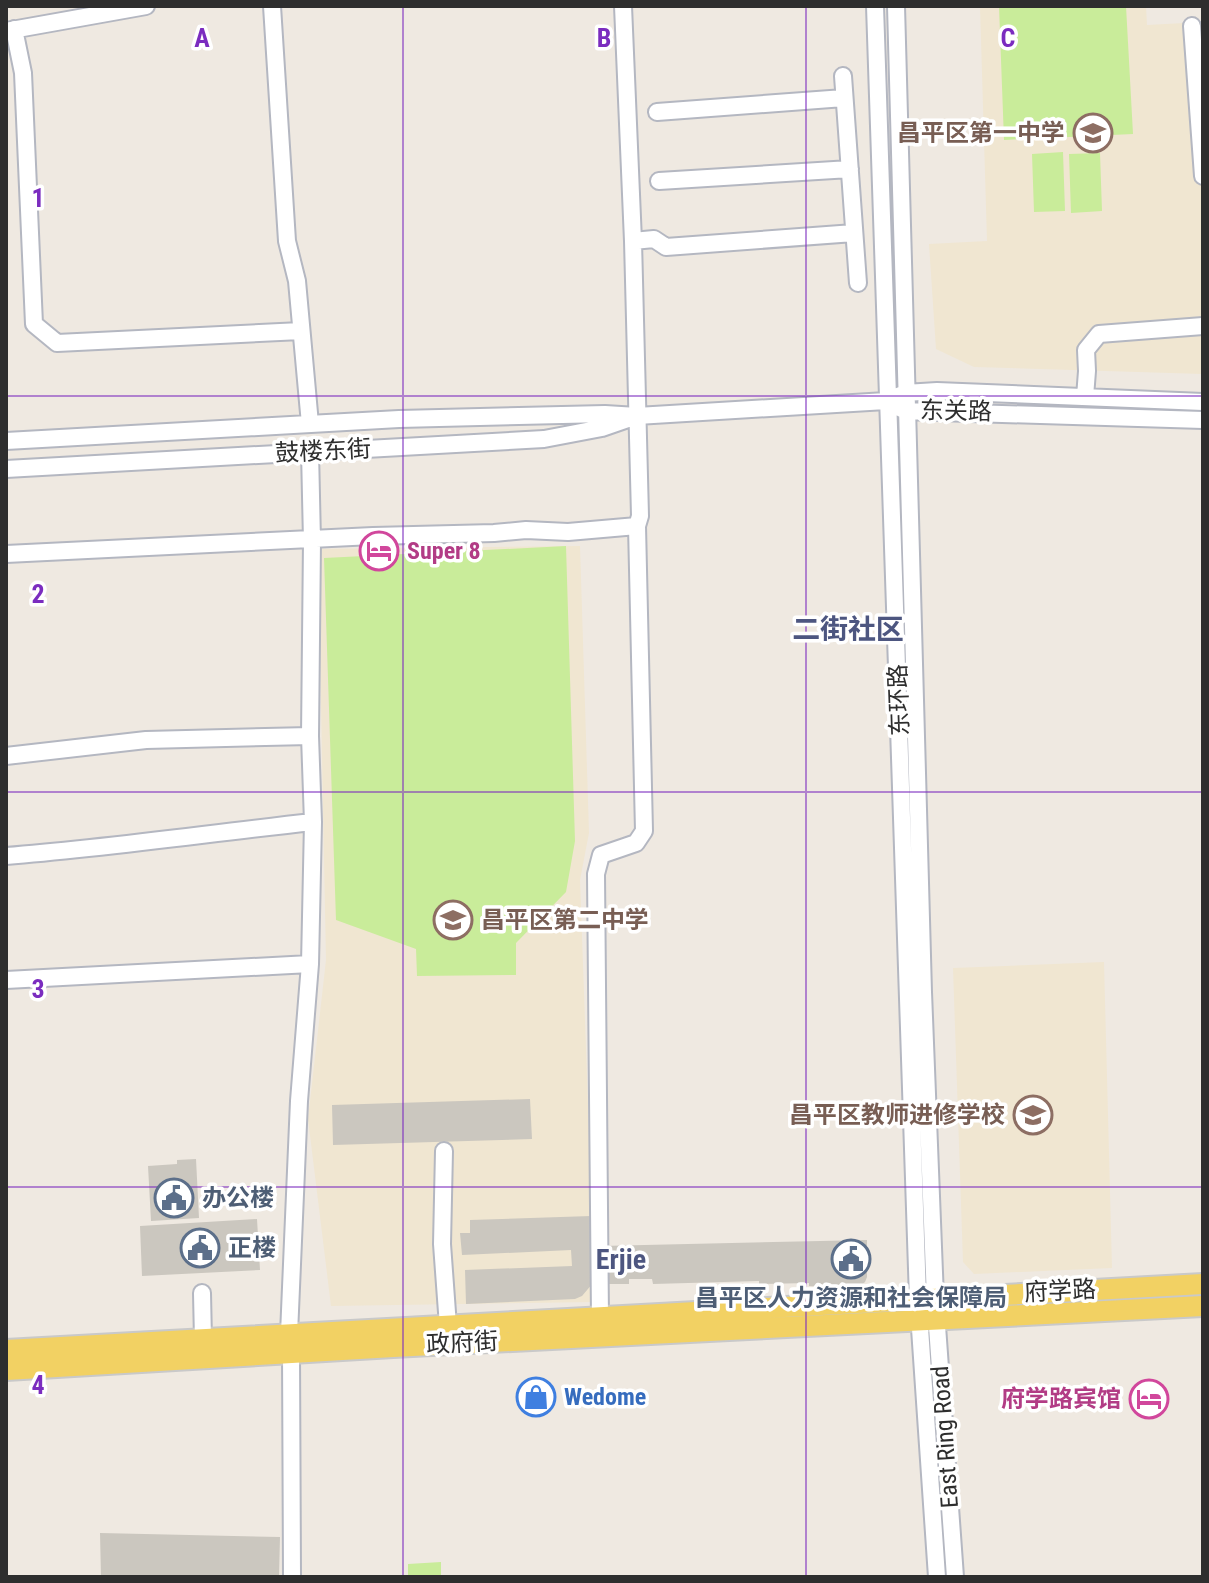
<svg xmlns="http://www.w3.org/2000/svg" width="1209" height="1583" viewBox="0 0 1209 1583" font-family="'Roboto Condensed','Noto Sans SC',sans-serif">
  <rect width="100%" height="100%" fill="#efe9e1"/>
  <path fill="#f0e6d1" d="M980,6H1146L1147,25L1203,22V374L974,367L936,349L929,244L987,241Z
    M580,546L589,833L580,880L595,1302L331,1306L308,1119L326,960L318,549Z
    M1104,962L1112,1268L974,1274L963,1262L953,968Z"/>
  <path fill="#c9ec9a" d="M999,6H1126L1133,134L1004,140Z
    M1063,152L1065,211L1034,212L1032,154Z
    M1100,153L1102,211L1071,213L1069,154Z
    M566,546L575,841L566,892L516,943V975L417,976L416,949L336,920L324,558Z
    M441,1562V1577H408V1564Z"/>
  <path fill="#cbc7bf" d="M530,1099L532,1139L333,1145L332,1105Z
    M196,1159L199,1218L151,1221L148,1166L177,1164V1160Z
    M591,1216L593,1283L582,1296L575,1299L466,1304L465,1270L572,1266L571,1250L462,1255L460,1233H470V1220Z
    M257,1219L260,1270L142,1276L140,1226Z
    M867,1240V1277L865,1282L857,1289L809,1286V1283L759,1284V1281L653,1284L652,1279H629V1284H601V1246Z
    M100,1533L280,1537L279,1577H101Z"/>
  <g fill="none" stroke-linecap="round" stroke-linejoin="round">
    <g stroke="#b4b7c1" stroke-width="20">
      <path id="minor" d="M272,6L287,241L297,281L310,424
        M875,6L918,1299L937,1577
        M896,6L923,992L935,1298L955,1577
        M1192,26L1203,176
        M14,29L23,73L34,324L57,343L301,331
        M6,31L146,6
        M843,76L858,283
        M657,112L844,98
        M659,181L850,169
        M633,241L654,239L666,247L854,233
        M1085,397L1087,371L1086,350L1099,334L1203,326
        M898,407L906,411L1203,420
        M6,441L399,419L605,414L637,416L886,401L905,393L937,391L1203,402
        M6,469L544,439L602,428L628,419
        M6,554L373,536L494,533L526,530L568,532L637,526
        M6,756L146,740L310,736
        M6,856C109,848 211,833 313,822
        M6,980L310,964
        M444,1151L442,1244L448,1326
        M202,1293L203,1340
        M600,1318L596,874L601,855L636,843L644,831L637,526L640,516L633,241L623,6
        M289,1334L299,1101L310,964L313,822L310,736L312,541L310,451
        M291,1353L292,1577"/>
    </g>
    <g stroke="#c9c9c9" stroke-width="24">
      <path id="major" d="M6,1350L1203,1284
        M6,1370L393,1347L1203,1306"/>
    </g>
    <use href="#minor" stroke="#fff" stroke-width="16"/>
    <use href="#major" stroke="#f2d163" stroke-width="20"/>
  </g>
  <path fill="none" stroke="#7b2cbf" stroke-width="2" stroke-opacity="0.55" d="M403,6V1577M806,6V1577M6,396H1203M6,792H1203M6,1187H1203"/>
  <defs>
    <g id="school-ring" transform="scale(2)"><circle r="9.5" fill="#fff" stroke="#8d6e63" stroke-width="1.5"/><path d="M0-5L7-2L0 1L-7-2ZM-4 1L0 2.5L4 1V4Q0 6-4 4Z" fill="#8d6e63"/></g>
    <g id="hotel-ring" transform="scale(2)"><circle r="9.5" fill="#fff" stroke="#d1479c" stroke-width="1.5"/><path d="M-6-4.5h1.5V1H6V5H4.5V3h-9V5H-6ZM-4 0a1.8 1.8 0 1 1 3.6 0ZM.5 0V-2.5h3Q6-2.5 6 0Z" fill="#d1479c"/></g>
    <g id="civic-ring" transform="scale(2)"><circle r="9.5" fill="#fff" stroke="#5c6f8a" stroke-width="1.5"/><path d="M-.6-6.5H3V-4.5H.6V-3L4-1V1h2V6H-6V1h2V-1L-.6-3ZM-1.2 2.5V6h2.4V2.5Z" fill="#5c6f8a"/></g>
    <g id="shop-ring" transform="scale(2)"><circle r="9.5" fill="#fff" stroke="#3f7fe0" stroke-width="1.5"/><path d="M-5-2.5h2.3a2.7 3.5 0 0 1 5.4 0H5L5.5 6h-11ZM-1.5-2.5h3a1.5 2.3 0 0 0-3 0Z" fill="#3f7fe0"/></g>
  </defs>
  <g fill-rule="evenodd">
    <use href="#school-ring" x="1093" y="133"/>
    <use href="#hotel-ring" x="379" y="551"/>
    <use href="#school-ring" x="453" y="920"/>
    <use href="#school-ring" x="1033" y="1115"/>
    <use href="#civic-ring" x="174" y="1198"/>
    <use href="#civic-ring" x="200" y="1248"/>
    <use href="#civic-ring" x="851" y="1259"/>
    <use href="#shop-ring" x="536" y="1397"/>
    <use href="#hotel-ring" x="1149" y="1399"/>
  </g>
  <g text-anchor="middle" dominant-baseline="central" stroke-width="7" stroke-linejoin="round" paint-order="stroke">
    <g font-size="24" font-weight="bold" fill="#785e54" stroke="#fff" text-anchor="end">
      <text x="1065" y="133">昌平区第一中学</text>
      <text x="481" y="920" text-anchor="start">昌平区第二中学</text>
      <text x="1005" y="1115">昌平区教师进修学校</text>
    </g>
    <g font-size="24" fill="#2e2e2e" stroke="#fff">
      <text transform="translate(956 411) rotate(1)">东关路</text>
      <text transform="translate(323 451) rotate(-3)">鼓楼东街</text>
      <text transform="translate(899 700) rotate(-92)">东环路</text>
      <text transform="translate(1060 1291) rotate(-3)">府学路</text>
      <text transform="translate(462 1343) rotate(-3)">政府街</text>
      <text transform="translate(945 1437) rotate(-94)">East Ring Road</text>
    </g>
    <g font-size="24" font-weight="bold" fill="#b23c85" stroke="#fff" text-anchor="start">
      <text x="407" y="551">Super 8</text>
      <text x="1121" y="1399" text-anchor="end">府学路宾馆</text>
    </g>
    <g font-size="24" font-weight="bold" fill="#4e5e75" stroke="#fff" text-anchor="start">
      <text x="202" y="1198">办公楼</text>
      <text x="228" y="1248">正楼</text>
      <text x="851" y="1298" text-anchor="middle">昌平区人力资源和社会保障局</text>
    </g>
    <g font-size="24" font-weight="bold" fill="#366cbe" stroke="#fff" text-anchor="start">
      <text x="564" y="1397">Wedome</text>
    </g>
    <g font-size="28" font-weight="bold" fill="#4d5680" stroke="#fff">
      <text x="848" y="629">二街社区</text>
      <text x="621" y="1259">Erjie</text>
    </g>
  </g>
  <g font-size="26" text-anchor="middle" font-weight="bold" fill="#7b2cbf" stroke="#fff" stroke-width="7" stroke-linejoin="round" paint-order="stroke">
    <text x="202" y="47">A</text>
    <text x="604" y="47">B</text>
    <text x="1008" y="47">C</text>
    <text x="38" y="207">1</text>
    <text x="38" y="603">2</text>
    <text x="38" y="998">3</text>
    <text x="38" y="1394">4</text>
  </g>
  <rect width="1209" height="1583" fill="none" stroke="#2e2e2e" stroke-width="16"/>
</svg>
